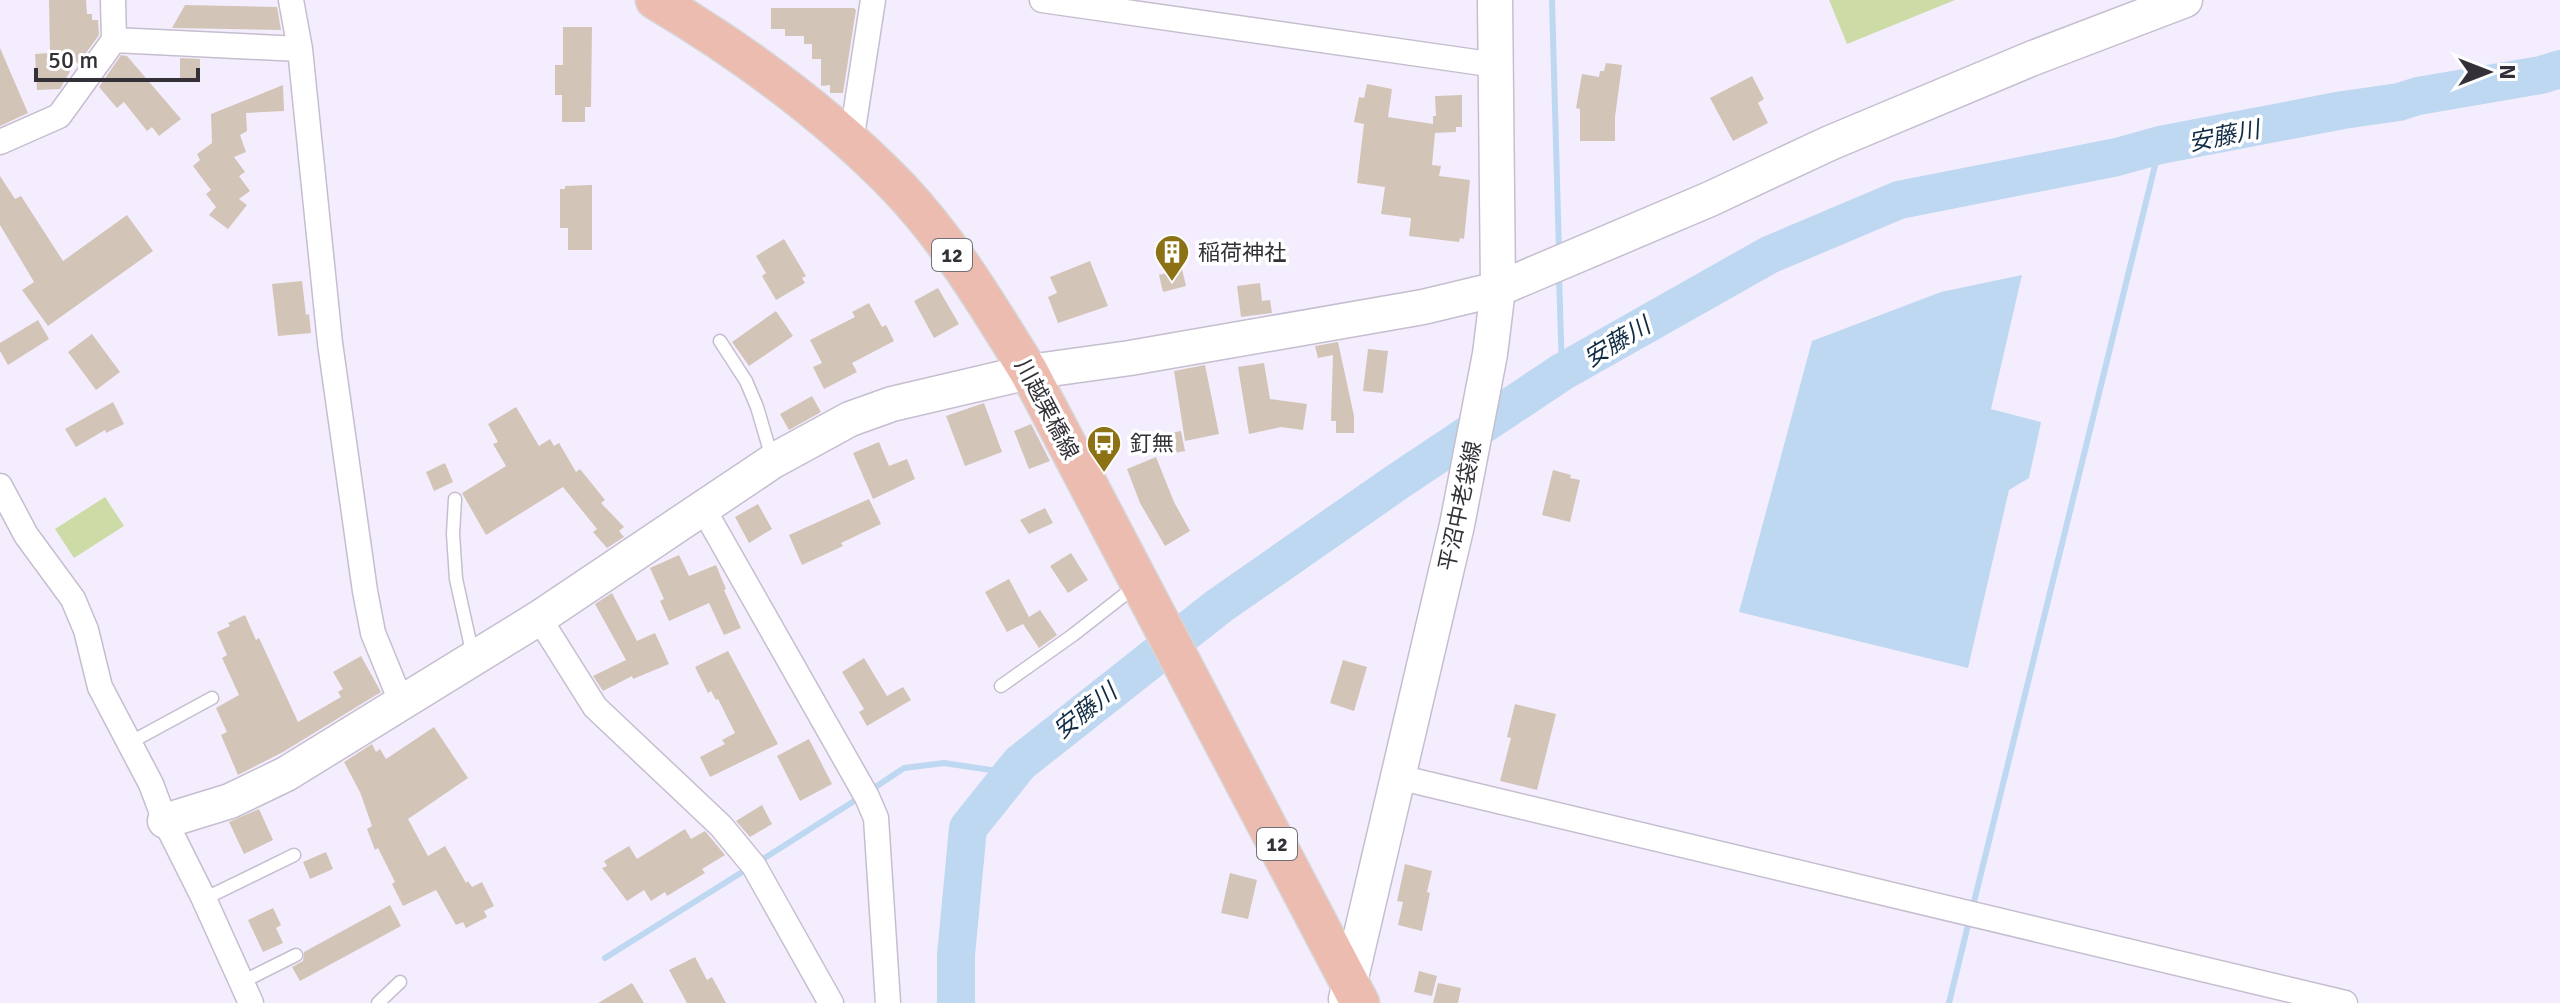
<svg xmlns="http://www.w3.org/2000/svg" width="2560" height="1003" viewBox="0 0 2560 1003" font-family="Signika,'Noto Sans JP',sans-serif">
  <rect width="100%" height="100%" fill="#f4edfe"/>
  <path fill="#cddca6" d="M1829,0H1955L1847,44Z
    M105,497L124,526L74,558L55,529Z"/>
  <path fill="#bed8f2" d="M2022,275L1991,409L2041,422L2029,478L2009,490L1968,668L1739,612L1812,341L1941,292Z"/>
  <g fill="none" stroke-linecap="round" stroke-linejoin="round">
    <path stroke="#bed8f2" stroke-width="6" d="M1552,0L1559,252
      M1559,275L1562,372
      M871,790L904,768L944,763L1011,773
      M760,861L862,796
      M1972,910L2160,145
      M605,958L747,869
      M1949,1003L1969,921"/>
    <path stroke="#bed8f2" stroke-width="38" d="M956,1003V955L968,828L1020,763L1219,606L1397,482L1562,372L1769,255L1899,200L2117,157L2160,145L2343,110L2399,102L2418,96L2541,75L2560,69"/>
  </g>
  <path fill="#d2c5b7" d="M49,0H86L87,14H92V20H98L99,35L78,64L76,61L60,89L37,90L35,54L50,53Z
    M185,5L277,7L281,30L172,28Z
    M771,8H854L856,10L843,93H830V85L821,86V59H812V44H804V36H785V29H771Z
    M563,27H592L591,107H585V122H562V95H555V65H563Z
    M0,48L28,113L0,126Z
    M121,55L127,56L181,119L159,136L152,127L147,131L124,102L117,108L99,87Z
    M180,58L200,59V81H180Z
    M1606,63L1622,65L1615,117V141H1580V109L1576,108L1582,74L1599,77L1600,71H1604Z
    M1752,76L1764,99L1758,103L1768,123L1733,141L1710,98Z
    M1367,84L1392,89L1388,117L1433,124V116H1436L1435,96L1462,95V127H1456V132L1435,133L1432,165L1441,166L1439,176L1470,180L1464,239L1460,238L1459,242L1409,236L1411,218L1381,214L1385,187L1357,183L1364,124L1354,122L1359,97L1364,98Z
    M283,85L284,111L246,113L247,131L240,135L246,152L234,157L245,172L239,176L250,191L239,199L247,205L228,229L209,215L216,207L206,194L211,190L193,166L200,160L197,154L212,143L211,114Z
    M0,176L15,199L21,196L63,261L127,215L153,251L48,326L22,290L34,282L0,225Z
    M592,185V250H568V228H560V189H565V186Z
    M784,239L806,276L802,278L805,283L776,300L762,276L766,273L756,256Z
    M1090,261L1108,306L1058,323L1048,297L1057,293L1050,277Z
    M1182,269L1186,286L1163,292L1159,275Z
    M302,281L306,315L309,314L311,333L278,336L272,284Z
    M1260,283L1262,301L1270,300L1272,313L1241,317L1237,286Z
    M938,288L959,324L934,338L914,301Z
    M869,303L882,327L886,325L894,341L852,363L857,372L824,389L813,367L822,363L810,340L855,317L852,312Z
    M776,311L793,336L749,366L732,342Z
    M38,320L49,339L8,365L0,351V343Z
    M92,334L120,372L96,390L68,352Z
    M1338,342L1354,416V433H1336V421H1331L1333,355L1318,358L1315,346Z
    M1368,349L1388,351L1383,393L1363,391Z
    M1264,363L1270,399L1307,404L1303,430L1281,427L1249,434L1238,367Z
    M1205,365L1219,434L1185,441L1174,371Z
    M812,396L821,412L789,430L780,414Z
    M113,402L124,424L106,433L105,430L76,447L65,429Z
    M984,403L1002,452L965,466L946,416Z
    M516,407L539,446L550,439L554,446L559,443L576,472L580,469L605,500L601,503L624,527L619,531L624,537L607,548L593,532L597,529L563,487L486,535L462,493L506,466L493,444L498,442L488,424Z
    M1031,424L1050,461L1029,469L1014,431Z
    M1181,431L1185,451L1164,455L1160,435Z
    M879,442L889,466L907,459L915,479L873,499L853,453Z
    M1156,457L1174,502L1190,531L1165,546L1140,503L1127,469Z
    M445,463L453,482L434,491L426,472Z
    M1553,470L1571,475L1570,478L1580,480L1570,522L1542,515Z
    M869,499L881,524L841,543L843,546L802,565L789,535Z
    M758,504L772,529L749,543L735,517Z
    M1045,508L1053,523L1029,534L1020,520Z
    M1071,553L1088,580L1068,593L1050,566Z
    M679,555L689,576L716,565L726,589L724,590L741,628L724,635L709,603L669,621L660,601L664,599L650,568Z
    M1009,579L1029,617L1040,610L1057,635L1039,648L1023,624L1007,632L985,592Z
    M612,593L637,641L655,633L669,664L633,679L632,676L603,691L593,676L626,660L595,604Z
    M245,615L256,640L259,638L298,722L341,697L338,692L343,689L333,672L361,656L381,692L283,752L238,775L221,735L227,732L216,708L239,695L222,658L227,655L217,632L230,626L228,623Z
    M728,651L778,744L710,777L700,757L725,744L722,740L735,733L718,699L716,700L711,691L708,693L695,667Z
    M864,658L887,696L903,687L911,700L867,726L859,712L864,709L842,672Z
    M1343,660L1367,667L1354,711L1330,703Z
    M1515,704L1556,714L1537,790L1500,781L1511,738L1507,737Z
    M434,727L468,778L408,819L428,856L445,846L466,883L468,881L472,887L482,882L494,906L484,911L487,917L466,928L463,922L456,925L436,890L403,906L392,884L395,882L378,848L375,850L367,829L372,826L360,792L344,762L372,744L376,752L380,749L386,759Z
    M809,739L832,784L800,801L777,756Z
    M762,805L772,824L750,837L736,821Z
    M259,809L273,840L244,854L229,822Z
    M685,829L691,839L705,831L725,855L702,869L705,873L667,896L665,892L651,901L644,890L627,901L602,868L607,866L604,861L629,846L637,859Z
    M326,852L333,869L310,879L303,862Z
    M1405,864L1432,871L1427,892L1430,893L1422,931L1398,925L1403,902L1397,901Z
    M1230,873L1257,880L1248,919L1221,913Z
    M390,905L401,926L300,981L292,967L303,961L304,952Z
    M273,908L281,925L276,928L283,943L263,952L248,920Z
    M695,957L707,980L712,977L726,1003H687L669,970Z
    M1419,971L1437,976L1432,996L1414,992Z
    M632,983L644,1003H598Z
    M1438,983L1461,988L1458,1003H1433Z"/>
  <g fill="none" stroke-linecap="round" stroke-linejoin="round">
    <g stroke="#c5becf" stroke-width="15">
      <path id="lane" d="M720,341L746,381L757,407L772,458
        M455,499L453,534L456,579L473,656
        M1001,686L1073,635L1137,585
        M131,742L212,698
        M204,899L294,855
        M242,982L296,955
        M378,1003L400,982"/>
    </g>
    <g stroke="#c5becf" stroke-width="27">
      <path id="street" d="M113,0L114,40
        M291,0L300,49L330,343L365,591L373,633L402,704
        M1042,0L1496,65
        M0,142L59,116L114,40L300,49
        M851,142L873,0
        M0,486L26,535L73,599L86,630L100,687L151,784L165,821L204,899L251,1003
        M704,510L867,797L876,818L888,1003
        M539,618L595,707L721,826L754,866L831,1003
        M1398,777L2345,1003"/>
    </g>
    <g stroke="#c5becf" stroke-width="37">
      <path id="secondary" d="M165,821L230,801L286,774L539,618L773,461L850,419L892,404L1029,372L1130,358L1423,307L1498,289L1710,199L1830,143L2033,58L2185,0
        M1346,999L1457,525L1490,354L1498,289L1495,0"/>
    </g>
    <g stroke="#d6d6d7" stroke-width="41">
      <path id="primary" d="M655,0C744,53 828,114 900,189C951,243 990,309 1029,372L1360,1003"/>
    </g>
    <use href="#lane" stroke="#fff" stroke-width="12"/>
    <use href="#street" stroke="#fff" stroke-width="24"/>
    <use href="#secondary" stroke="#fff" stroke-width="34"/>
    <use href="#primary" stroke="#edbcb1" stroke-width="38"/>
  </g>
  <defs>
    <g id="building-pin" transform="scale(1.8)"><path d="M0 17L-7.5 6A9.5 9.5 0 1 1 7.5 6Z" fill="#8c7215" stroke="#fff"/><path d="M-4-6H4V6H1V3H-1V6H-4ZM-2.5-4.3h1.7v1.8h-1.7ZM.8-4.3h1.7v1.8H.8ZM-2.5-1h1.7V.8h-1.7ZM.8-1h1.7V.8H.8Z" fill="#fff"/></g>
    <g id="bus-pin" transform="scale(1.8)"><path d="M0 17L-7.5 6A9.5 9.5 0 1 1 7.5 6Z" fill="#8c7215" stroke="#fff"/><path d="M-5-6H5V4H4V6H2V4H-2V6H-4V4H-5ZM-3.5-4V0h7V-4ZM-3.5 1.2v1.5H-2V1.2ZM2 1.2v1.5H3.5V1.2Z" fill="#fff"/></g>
  </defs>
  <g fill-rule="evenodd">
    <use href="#building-pin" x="1172" y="252"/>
    <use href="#bus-pin" x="1104" y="443"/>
  </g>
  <g text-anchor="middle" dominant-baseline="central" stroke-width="7" stroke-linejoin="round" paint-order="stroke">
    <g fill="#fff" stroke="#706f73" stroke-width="2">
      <rect x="932" y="239" width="40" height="32" rx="6"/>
      <rect x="1257" y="828" width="40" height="32" rx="6"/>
    </g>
    <g font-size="20" font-weight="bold" fill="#333137">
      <text x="952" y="255">12</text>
      <text x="1277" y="844">12</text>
    </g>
    <g font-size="22" fill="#333137" stroke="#fff" text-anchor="start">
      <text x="1198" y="252">稲荷神社</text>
      <text x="1130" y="443">釘無</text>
    </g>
    <g font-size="22" fill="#333137" stroke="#fff">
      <text transform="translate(1047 409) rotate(62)">川越栗橋線</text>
      <text transform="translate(1460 506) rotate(-78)">平沼中老袋線</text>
    </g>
    <g font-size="24" font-style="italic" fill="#102b44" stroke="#fff">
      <text transform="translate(2224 136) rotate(-11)">安藤川</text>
      <text transform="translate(1617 342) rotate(-31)">安藤川</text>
      <text transform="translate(1085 711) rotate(-38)">安藤川</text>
    </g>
  </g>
  <g transform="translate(2488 72) rotate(90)" stroke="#ffffff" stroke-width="6" paint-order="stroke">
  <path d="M0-6L14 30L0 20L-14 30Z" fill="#333137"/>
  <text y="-12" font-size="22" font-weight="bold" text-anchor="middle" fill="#333137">N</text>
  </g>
  <path d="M36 68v12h162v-12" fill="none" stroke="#333137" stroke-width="4"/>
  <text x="48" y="68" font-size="24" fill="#333137" stroke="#ffffff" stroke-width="6" paint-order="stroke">50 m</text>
</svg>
